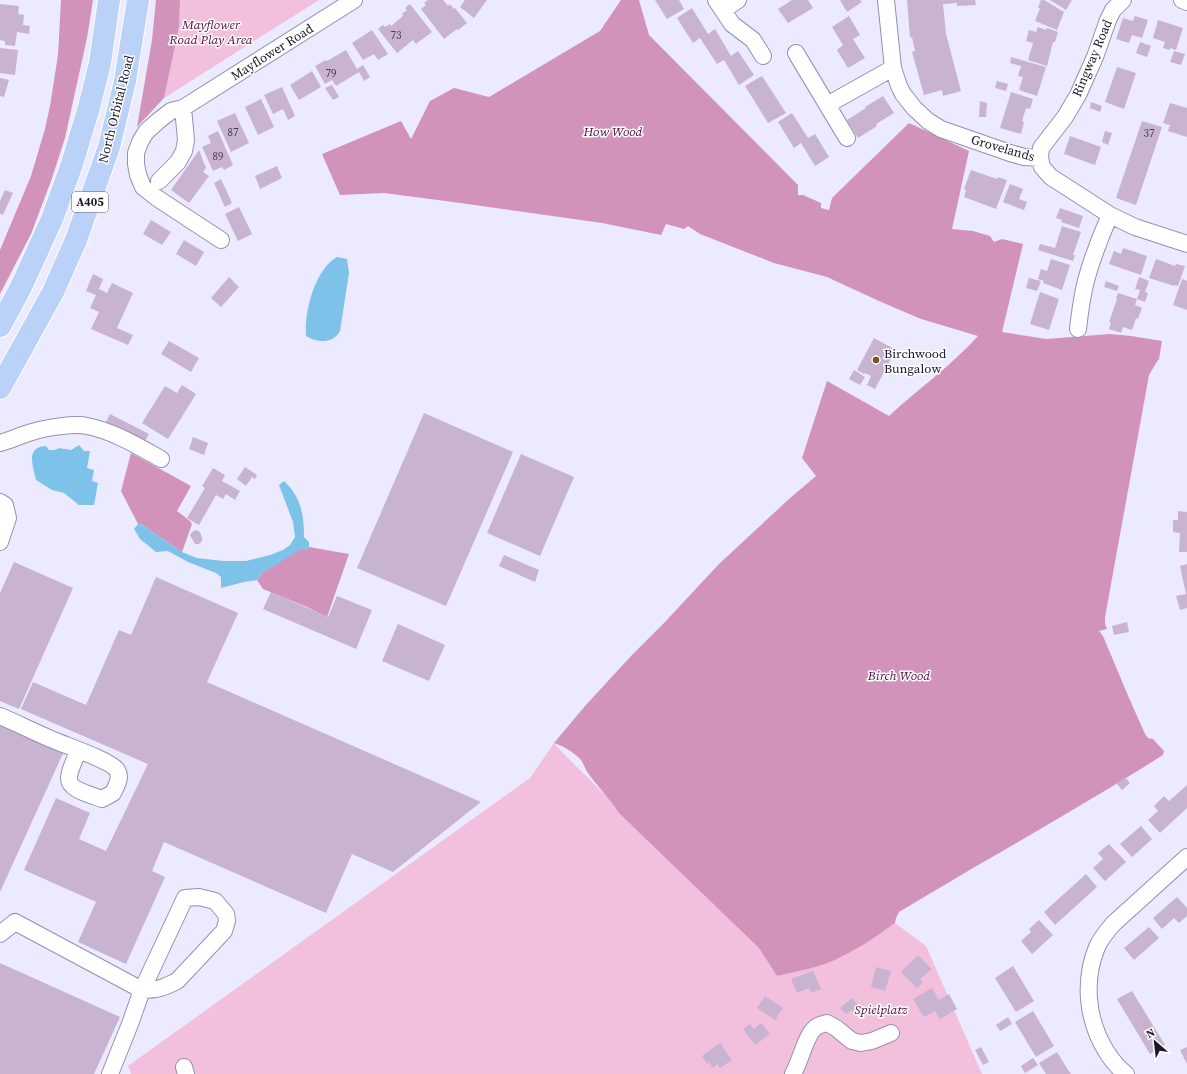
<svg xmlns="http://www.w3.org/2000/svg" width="1187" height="1074" viewBox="0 0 1187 1074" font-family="'Source Serif 4',serif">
  <rect width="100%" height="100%" fill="#ebeaff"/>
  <path fill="#f2bfdd" d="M180,0H319L164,98L179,27Z
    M554,743L559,749L759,948L777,976L837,959L856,949L895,923L926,946L982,1074H131L128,1066L530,778Z"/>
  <path fill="#d193b9" d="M61,0H93L87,38L65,138L51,181L31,234L0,294V250L31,176L45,129L50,106L58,55Z
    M156,0H180L179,27L164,98L137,127L152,40Z
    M621,0H639L649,35L798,185V195H803L821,203V208L829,210L832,198L909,123L969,151L952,229L973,231L990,236L994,242L1002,239L1023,244L1002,332L1046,339L1110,334L1131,336L1162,341L1159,359L1158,360L1149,375L1105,617V624L1107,629L1099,631L1103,636L1129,698L1145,734L1148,738L1153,739L1164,751L1163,755C1110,789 1055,820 1001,852C967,871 933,892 899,912L896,918L895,923C877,936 858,949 837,959C818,968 797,971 777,976L759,948L619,813C610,799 598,787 588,773C585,769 584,764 581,760C574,752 563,746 554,743L585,706L631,656L664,623L719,564L789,499L816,476L802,458L827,381L889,416C918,389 951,366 978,336L921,319L879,301L827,277L774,263L700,234L688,226L684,229L666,224L661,235L602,223L453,202L384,193L340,195L322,154L401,121L411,139L430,101L454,88L489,97L600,31Z
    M131,453L191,486L177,511L190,521L192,524L182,552L151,531L143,525L138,524L121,491Z
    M309,547L349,554L327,617L307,607L263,589L257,580L262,573L300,549L305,550Z"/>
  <path fill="#7dc3e9" d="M337,257L347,259L349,273L340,331C333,344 317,343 306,336C304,312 315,269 337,257Z
    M79,445L84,451H90L87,468L94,470L92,481L98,483L94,505H79L64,493L52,490L36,480C33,466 25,447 46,446L49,450H55L59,448L71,450Z
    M284,481C301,497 304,514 304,537L309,542V547L305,550H300L262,573L257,580L244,582L221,588V577L216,573L188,562L168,551L156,552L140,539L134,529L138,524L143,525L151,531L182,552L197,558L223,561H246L270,555L283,550L290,545L295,537L293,522L279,485Z"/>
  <path fill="#c8b3d1" d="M428,0H443L448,6L450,4L454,9L455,8L467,23L458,30L457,29L444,39L421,9L426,5L424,3Z
    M465,0H487L474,18L460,7Z
    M655,0H679L684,9L667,19Z
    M792,0H808L813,8L788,23L778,9Z
    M840,0H860L862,2L847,12Z
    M907,0H975L976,5L957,6V3L943,4L946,34L961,91L943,96L942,90L924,95L912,52L915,51L912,37L910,38Z
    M1041,0H1044L1064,12L1057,30L1035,21L1040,8H1038Z
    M1050,0H1072L1066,10Z
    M0,4L19,6L18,14L24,15L23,25L30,26L29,34L17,32L15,46L5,45V41L0,40Z
    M410,4L432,32L416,44L413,40L397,53L378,29L383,25L385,27L390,24L391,26L403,16L402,14L407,10L405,8Z
    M692,8L708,34L715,29L731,56L738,51L754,75L739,85L724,60L717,64L700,38L693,43L677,18Z
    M849,16L860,35L853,39L865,58L848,68L837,50L843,45L832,27Z
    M1135,16L1148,20L1142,38L1132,35L1129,43L1116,39L1123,18L1133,21Z
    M1158,20L1183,28L1176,50L1170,48V50L1163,48L1165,42L1153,38Z
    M1038,27L1046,30L1047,28L1058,32L1055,42H1053L1047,66L1028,60L1033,43L1026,41L1029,30L1036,32Z
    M372,30L388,54L378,60L374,54L363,60L352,43Z
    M1140,42L1151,46L1147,57L1136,53Z
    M0,48L18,50L15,75L0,73Z
    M346,50L357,69L363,65L370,77L364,81L359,72L336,86L332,80L325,84L315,66L326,60L327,61Z
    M1174,51L1185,54L1181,65L1170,62Z
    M1011,57L1046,67L1037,96L1019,90L1023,77L1018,76L1021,66L1010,63Z
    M1117,67L1136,73L1124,109L1105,102Z
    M312,71L321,87L299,100L290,85Z
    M762,76L786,113L768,123L745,86Z
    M0,78L9,80L4,97L0,96Z
    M997,81L1008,84L1006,91L995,88Z
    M332,85L339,97L333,100L325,88Z
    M282,87L295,116L288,120L283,109L273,114L264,95Z
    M1011,92L1033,99L1030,109L1026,108L1022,121L1024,122L1021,134L1000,128Z
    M883,96L894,113L876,124L877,126L858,138L847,120L866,108L865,107Z
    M261,99L274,127L258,135L245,107Z
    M980,101L987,103L986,117H979Z
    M1091,102L1102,106L1100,112L1090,108Z
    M1170,103L1187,108V137L1168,131L1170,125L1163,123Z
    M235,113L249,143L231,152L217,121Z
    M792,113L808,138L815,134L829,157L815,166L801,143L794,148L778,122Z
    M1142,121L1162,127L1136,205L1116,198Z
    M218,131L233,165L224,170L222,167L213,171L202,147L211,143L208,136Z
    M1105,131L1112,133L1108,145L1102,142Z
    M1070,136L1101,147L1095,165L1064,154Z
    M199,150L206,168L203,172L209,176L189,203L171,190Z
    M277,166L282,178L260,189L255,176Z
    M971,170L997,179L998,177L1007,180L996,209L964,197L966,190L964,189Z
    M221,179L232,203L225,207L214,183Z
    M1010,184L1023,189L1019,199L1027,202L1024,210L1003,202Z
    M5,190L13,193L3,215L0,214V201Z
    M239,207L252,234L238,241L225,214Z
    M1060,208L1083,216L1079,228L1061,222L1062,220L1056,218Z
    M151,220L171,232L162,245L143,234Z
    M1062,226L1081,232L1073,255H1075L1073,261L1038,250L1040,244L1055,248Z
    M184,240L204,252L196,266L176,254Z
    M1123,248L1147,256L1141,275L1109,264L1114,251L1121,254Z
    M1051,259L1070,265L1062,290L1043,283L1044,281L1038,279L1041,269L1047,271Z
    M1156,259L1175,266L1176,264L1185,266L1178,286L1174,285V286L1149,278Z
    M93,274L103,279L99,289L107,293L112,283L133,293L117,328L133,335L128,345L91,329L99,312L90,308L96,295L86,291Z
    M229,277L239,287L221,307L211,298Z
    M1139,277L1149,281L1145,292L1148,293L1145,302L1137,299L1140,290L1135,289Z
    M1029,278L1041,281L1037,291L1026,288Z
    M1182,279L1187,281V310L1173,305Z
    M1106,281L1119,286L1117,291L1104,287Z
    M1040,292L1059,299L1049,330L1030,324Z
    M1118,293L1137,299L1135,305L1142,308L1138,319L1136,318L1132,330L1123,327L1121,333L1109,329L1111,323L1109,322L1117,299L1116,298Z
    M874,338L896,350L875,389L867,385L871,376L865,373L864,374L857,370Z
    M169,341L199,358L191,372L161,354Z
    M854,370L865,377L860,385L849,379Z
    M182,385L196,394L168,439L142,423L165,386L177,393Z
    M424,413L513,452L446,606L357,568Z
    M110,414L149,434L143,445L105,424Z
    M193,437L208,443L204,455L189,449Z
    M521,454L574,477L540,556L487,533Z
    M245,467L257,475L255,479L252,477L246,486L237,479Z
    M213,468L225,475L222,481L240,491L235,500L226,494L223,499L216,495L199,525L187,518L205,488L202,486Z
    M1178,511L1187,512V552H1179L1180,533L1173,532V520H1178Z
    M196,530L200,532L202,538V541L199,544H195L190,535L192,532Z
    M504,555L539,570L535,582L499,566Z
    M14,562L73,588L19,709L0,701V593Z
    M1187,564V608L1180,610L1176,596L1186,594L1180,566Z
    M156,577L238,613L207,682L481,802L393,872L352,854L326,913L164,842L152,871L165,877L126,964L78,942L96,902L24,870L56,798L90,813L79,839L106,851L148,764L21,709L33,682L86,705L119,630L131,635Z
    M271,592L328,617L337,596L372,610L356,649L263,609Z
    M1127,622L1129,632L1114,635L1112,626Z
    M398,624L445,645L429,681L382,661Z
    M0,720L65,749L0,892Z
    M1125,777L1130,783L1122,790L1117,784Z
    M1187,785V808L1160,833L1148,820L1158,811L1154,806L1164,796L1169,801Z
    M1141,826L1152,839L1132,857L1120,844Z
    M1109,844L1126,862L1105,881L1093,868L1103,859L1098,853Z
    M1086,874L1097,887L1055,925L1044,912Z
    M1177,897L1187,908V916L1179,923L1174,918L1162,929L1153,918Z
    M1039,920L1053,935L1032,954L1021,941L1031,932L1029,929Z
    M1149,927L1159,938L1134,960L1124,948Z
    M918,955L932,969L920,979L923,982L917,988L901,972Z
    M0,963L120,1017L94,1074H0Z
    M1013,966L1034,1001L1016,1012L995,978Z
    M876,967L891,971L885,991L871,987Z
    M813,971L821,989L811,993L809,988L797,993L791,979Z
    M932,988L939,1000L949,994L957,1009L940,1019L935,1011L924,1017L913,999Z
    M1132,991L1165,1045L1150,1054L1117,999Z
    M765,996L783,1008L775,1020L757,1008Z
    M852,998L862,1009L856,1015L851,1010L846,1014L840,1008Z
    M1033,1011L1054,1046L1036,1057L1015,1022Z
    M1008,1017L1012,1024L1000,1031L996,1025Z
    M761,1023L770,1034L755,1045L743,1029L750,1024L754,1029Z
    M720,1043L732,1060L720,1068L717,1064L713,1068L709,1062L707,1064L702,1056Z
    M981,1047L989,1062L983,1065L975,1050Z
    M1187,1047V1064L1180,1050Z
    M1057,1052L1068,1070L1071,1074H1046L1039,1063Z
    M1033,1058L1038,1065L1025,1073L1021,1066Z"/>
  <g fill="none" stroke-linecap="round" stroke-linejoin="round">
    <g stroke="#9391b1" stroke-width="18">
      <path id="minor" d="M716,0L732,24L753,40L763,56
        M886,0L893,68L899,86L903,94L914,108L928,121L941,129L1010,153L1024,157L1040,158L1042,167L1051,177L1110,215L1135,227L1187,244
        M1182,0L1187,2
        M723,10L738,0
        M796,53L847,138
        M827,105L893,68
        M1040,158L1041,148L1065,117L1078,95L1095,57L1108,20L1113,10L1123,0
        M159,181L178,162L184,151L186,140L183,108
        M221,240L157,198L143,187L138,175L136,164V153L140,142L146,132L158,121L171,111L183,108L354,0
        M1078,329C1080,312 1082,294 1087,277C1093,256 1101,235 1110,215
        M0,443C11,440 21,435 32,432C44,428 75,423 87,426C113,431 138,446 161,459
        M0,502L5,505L8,518L0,542
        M0,716C17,723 34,732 51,739C64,745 110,760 117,770C122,778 116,786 113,793L102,799C92,795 68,790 69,778C69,770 76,758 78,750
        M0,934L15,922L142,990C158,990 163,988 177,981L224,931L227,921L226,914L215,901L199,897L185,898L142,990L130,1024L110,1074
        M184,1067L186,1074
        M793,1074C800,1062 806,1035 815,1028C818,1025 823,1024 827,1023L836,1028L852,1041L861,1043L872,1041L891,1033
        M1126,1074C1118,1068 1111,1059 1106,1051C1087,1020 1083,981 1097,947C1101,938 1107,931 1113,924L1187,857"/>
    </g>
    <g stroke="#fff" stroke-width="24">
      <path id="highway" d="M0,326L21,287L52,219L72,164L89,107L100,63L109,0
        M0,388L53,292L76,240L109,147L125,81L138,0"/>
    </g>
    <use href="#minor" stroke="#fff" stroke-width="16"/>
    <use href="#highway" stroke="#bbd2f8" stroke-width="22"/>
  </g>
  <circle fill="#76512c" stroke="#fff" stroke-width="1.5" cx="876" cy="360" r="4"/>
  <g text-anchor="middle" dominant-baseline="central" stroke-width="3" stroke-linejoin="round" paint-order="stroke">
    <g font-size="11" fill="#453f50">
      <text x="396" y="35">73</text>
      <text x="331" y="73">79</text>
      <text x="233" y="132">87</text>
      <text x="1149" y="133">37</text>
      <text x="218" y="156">89</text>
    </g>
    <rect fill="#fff" stroke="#5e5d66" stroke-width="1" x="72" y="192" width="36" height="20" rx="3"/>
    <g font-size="12" font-weight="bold" fill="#191825">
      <text x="90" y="202">A405</text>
    </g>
    <g font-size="13" font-style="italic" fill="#550c41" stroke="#fff">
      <text x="211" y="24">Mayflower<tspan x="211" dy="15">Road Play Area</tspan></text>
      <text x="613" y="131">How Wood</text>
      <text x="899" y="675">Birch Wood</text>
      <text x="881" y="1009">Spielplatz</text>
    </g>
    <g font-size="13" fill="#191825" stroke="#fff">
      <text transform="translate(272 52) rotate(-32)">Mayflower Road</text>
      <text transform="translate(1092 58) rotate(-67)">Ringway Road</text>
      <text transform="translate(116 109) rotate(-76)">North Orbital Road</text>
      <text transform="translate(1003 148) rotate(16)">Grovelands</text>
    </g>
    <g font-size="13" fill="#191825" stroke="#fff" text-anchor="start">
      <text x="884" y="353">Birchwood<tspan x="884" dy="15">Bungalow</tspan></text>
    </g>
  </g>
  <g transform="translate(1155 1042) rotate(332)" stroke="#ffffff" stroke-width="3" paint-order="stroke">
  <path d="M0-3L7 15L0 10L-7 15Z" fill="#191825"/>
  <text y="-6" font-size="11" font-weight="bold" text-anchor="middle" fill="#191825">N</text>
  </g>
</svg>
